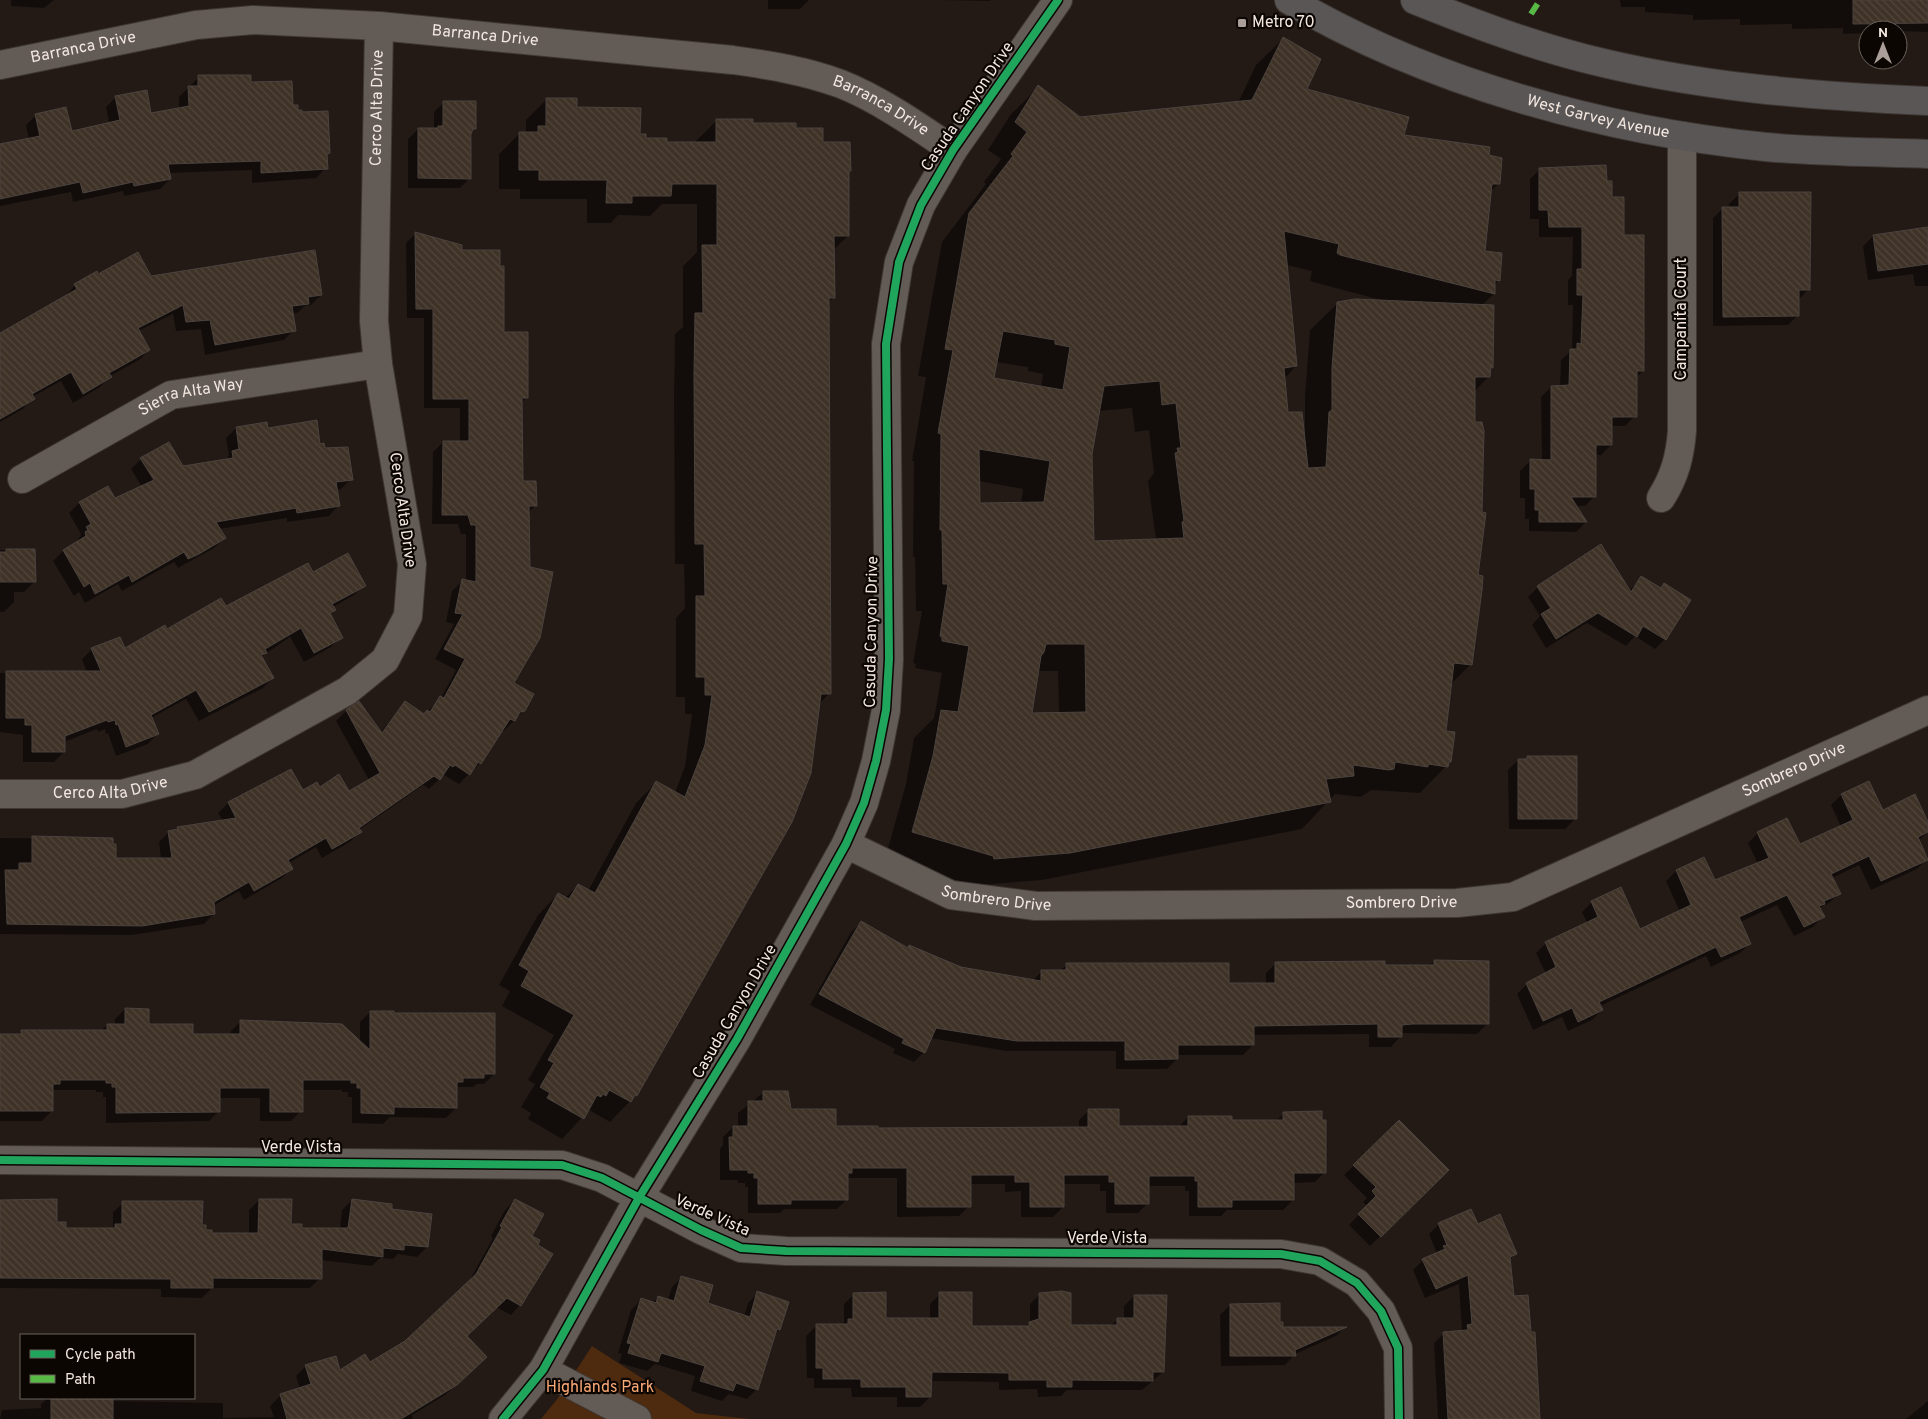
<svg xmlns="http://www.w3.org/2000/svg" width="1928" height="1419" viewBox="0 0 1928 1419" font-family="Overpass,sans-serif">
  <defs>
    <pattern id="building-back-hatch" width="6" height="6" patternUnits="userSpaceOnUse" patternTransform="scale(1.25)"><rect width="6" height="6" fill="#3f3227"/><path d="M-1 5l2 2M0 0l6 6M5-1l2 2" fill="none" stroke="#52463c"/></pattern>
  </defs>
  <rect width="100%" height="100%" fill="#231a15"/>
  <path fill="#4e2a0f" d="M592,1346L696,1413L749,1419H541L558,1398Z"/>
  <path fill="#0007" fill-rule="evenodd" d="M11,0H54L44,8L11,6Z
    M768,0H809L800,9H768Z
    M939,0H991L989,1Z
    M1620,0H1928V32L1868,30V33L1843,34V28L1792,29V24L1740,25V19L1693,20V15L1645,12V7H1621Z
    M1284,38L1305,90L1403,136L1488,155L1498,184L1489,193L1483,252L1499,280L1494,285V294L1482,305L1492,367L1489,376L1474,392L1476,576L1470,665L1450,685L1444,732L1450,762L1420,793L1371,790L1361,797L1335,794L1302,829L1042,880L967,886L966,883L885,859L906,784L914,738L934,718L942,673L915,668L916,664L913,663L922,611H916L915,557H913L914,461H912L926,377L918,376L942,242L986,184L984,182L1001,159L988,150L1011,114L1039,87L1080,118L1238,103L1256,65ZM1286,265L1312,271L1310,281L1313,282L1385,301L1338,303L1310,330L1305,396V434L1286,413L1284,379L1296,366ZM996,362L1028,367V371L1043,374L1041,388L993,379ZM1132,408L1135,432L1149,430L1154,473L1148,481L1156,540L1093,542L1091,454L1098,411ZM978,481L1023,489L1021,504H978ZM1037,671H1058L1059,714H1031Z
    M199,77L249,84L292,107L329,153L326,155V168L316,178L252,183V170L169,173L170,179L160,189L124,196L123,191L73,202L71,192L0,206V146L29,140L26,125L36,115L71,133L109,123L106,107L116,97L150,115L179,109V97ZM36,121H38L43,142H40Z
    M546,100L576,108L645,139L665,143H696V141L717,120L795,129L821,143L850,171L848,173V236L833,250L834,297L828,303L829,694L818,705L636,1095L610,1122L589,1110L562,1139L528,1119L531,1113L521,1107L535,1084L528,1080L554,1035L502,1006L510,991L499,985L538,915L558,894L565,898L578,885L588,891L636,803L656,783L675,793L685,766L692,714H685V697H676V618L685,608L684,564H675L674,396L675,334L683,327V266L697,252V204H662L650,216L618,215L611,223H587V199H520V189H499V154L520,133H526V120Z
    M444,102L474,128L472,131L470,178L460,188H408V139L418,129H434V112Z
    M1540,169L1605,182L1623,236L1643,371L1635,379V416L1625,426H1611V445L1601,455H1595V496L1585,506H1576L1586,522L1576,532L1529,531V519H1525V498H1520V471L1530,461H1542L1541,397L1551,387H1560L1561,360L1572,350L1573,305H1568V280L1572,276L1573,237H1539V219H1530V179Z
    M1739,194L1809,289L1799,299L1798,315L1788,325L1713,326V218L1723,208H1729V204Z
    M1928,229V286H1915L1913,274L1868,280L1863,246L1873,236Z
    M416,233L461,251L503,333L526,398L521,403V482L535,506L528,513L512,683L524,710L504,731L502,730L480,763L459,784L444,775L429,789L423,785L359,830L360,832L350,842L322,858L316,847L289,863L292,868L282,878L244,900L239,891L213,906L214,914L204,924L132,935L0,934V838L111,839L115,859H161L159,842L169,832L178,828L223,821L218,813L228,803L291,771L303,792L320,788L348,792L369,780L336,721L346,711L380,733L405,703L424,715L441,698L456,670L435,659L454,624L446,622L452,591L462,581H466V534H461L458,524H432L433,452L443,442H460V408H424V318H407L406,243Z
    M98,276L150,277L321,295L311,305L305,306L297,313L292,314L294,330L284,340L205,355L201,329L176,331L173,314L138,331L149,350L139,360L110,376L100,387L73,403L61,381L32,397L23,409L0,422V333L66,296L75,285Z
    M266,423L267,429L319,445L351,479L341,489L336,490L338,506L329,516L287,522V518L219,529L224,538L214,548L178,568L174,562L122,591L118,584L85,603L79,592L74,596L53,561L63,551L76,544L81,534L69,513L79,503L107,488L114,500L142,487L131,469L141,459L182,467L224,461L229,456L226,438L236,428Z
    M1601,546L1629,591L1641,578L1660,589L1664,585L1665,639L1655,649L1635,636L1626,646L1587,623L1546,648L1532,625L1540,616L1528,597L1537,588L1553,614L1555,613L1538,587Z
    M0,550H34V582L24,592H14V602L4,612H0Z
    M312,574L364,585L354,595L333,607L334,610L329,615L341,637L331,647L304,662L290,637L261,657L273,678L263,688L199,721L186,699L151,718L157,734L148,744L116,756L108,733L106,734L105,729L98,732L97,729L64,742V752L54,762H23V735L0,732V673H87L82,659L92,649L124,650Z
    M1528,757L1575,819L1565,829H1509L1508,770L1518,760H1524Z
    M1868,782L1882,811L1928,825V832L1918,841L1927,859L1917,869L1871,890L1859,865L1832,878L1839,893L1829,903L1819,908L1823,917L1813,927L1794,936L1777,905L1740,922L1750,944L1740,953L1711,967L1706,956L1600,1006L1602,1010L1592,1020L1568,1031L1562,1017L1533,1030L1517,994L1527,984L1546,974L1536,953L1546,943L1587,923L1582,912L1592,902L1639,930L1680,912L1666,881L1676,871L1684,867L1715,882L1758,864L1748,843L1758,833L1800,846L1841,827L1831,805L1841,795Z
    M861,923L907,949L909,947L960,969L1032,981L1042,971H1060L1066,965L1228,985H1266V973L1276,963L1429,966L1434,961L1487,1024L1477,1034L1400,1033V1037L1391,1047H1369V1034L1253,1035V1045L1243,1055H1177V1059L1167,1069H1116V1051H1006L930,1038L924,1052L914,1062L893,1053L895,1049L810,1005L851,932Z
    M125,1009L148,1025L191,1036H231V1031L241,1021L360,1043V1022L370,1012L393,1014L494,1074L484,1084H477L473,1087H456V1108L446,1118L390,1117L383,1124L352,1123V1097H348V1092H342V1090H302L301,1111L291,1121H260V1098H219V1111L209,1121L106,1123V1097H103V1092H96V1090H52V1111L42,1121H0V1036H17L21,1031H101L107,1025H115V1019Z
    M764,1092L790,1110L834,1127L877,1130L1079,1128V1120L1089,1110L1118,1127H1179L1188,1117L1231,1121H1276L1284,1113L1325,1172L1315,1182L1293,1183V1200L1283,1210H1227L1221,1216H1189V1191H1185V1186H1148V1203L1138,1213H1106V1191H1100V1184H1063V1207L1053,1217H1021V1191L1005,1192V1184H969V1206L959,1216L897,1217V1178H847V1199L837,1209H784L780,1213H748V1187H745V1183H738V1180H720V1149L723,1145V1137L733,1127H738V1113Z
    M1399,1121L1447,1170L1370,1246L1349,1225L1367,1206L1363,1202L1367,1198L1344,1175Z
    M259,1200L290,1226L301,1229H340L342,1210L352,1200L390,1210L427,1247L417,1257L398,1254L393,1259L380,1258L372,1266L320,1260V1278L310,1288H212L202,1298L161,1297V1289L0,1288V1201L65,1229L113,1228V1212L123,1203L201,1226L205,1232L211,1234H249V1210Z
    M515,1200L536,1246L551,1255L528,1296L511,1315L496,1307L465,1336L475,1367L445,1395L412,1415L413,1419H0L2,1410L41,1408V1404L48,1398H111V1401L223,1403V1418L274,1417L270,1406L280,1396L300,1389L296,1376L306,1366L339,1371L369,1364L406,1342L467,1285L493,1238L491,1236L505,1210Z
    M1439,1224L1477,1226L1515,1254L1509,1260L1513,1298L1530,1334L1534,1333L1539,1419H1438L1434,1343L1444,1333L1462,1332L1459,1284L1425,1298L1413,1270L1423,1260L1437,1254L1429,1234Z
    M682,1277L706,1304L744,1316L748,1303L758,1293L779,1330L774,1335L757,1389L747,1399L729,1394L722,1401L691,1391L695,1376L655,1364L647,1371L619,1363L622,1354L618,1353L631,1310L641,1300L653,1303L658,1297L668,1300L672,1287Z
    M854,1294L885,1320H930V1304L940,1294L971,1327H1025L1030,1323V1304L1040,1294L1070,1326H1110L1117,1320H1124V1306L1134,1296L1163,1372L1142,1390H1067L1061,1396L1038,1397L1037,1389L999,1390V1382L930,1381V1397L920,1407H897V1397H852L851,1388H814V1378H807L806,1336L816,1326L844,1325V1304Z
    M1230,1305L1279,1323L1282,1329L1344,1328L1336,1336L1295,1354L1285,1365L1221,1366L1220,1315Z
    M1928,1401V1419H1906Z"/>
  <path fill="url(#building-back-hatch)" stroke="#4b433f" fill-rule="evenodd" d="M1853,0H1928V23L1853,24Z
    M1283,37L1321,59L1307,89L1409,117L1404,135L1490,147L1489,155L1502,158L1500,184H1492L1485,251L1502,253L1500,281L1495,280V294L1340,255L1337,253L1339,244L1284,231L1297,366L1284,368L1288,412H1302L1308,468L1326,467L1329,412L1332,410V368L1337,302L1355,299L1494,305L1493,368L1491,367L1490,377H1475V422H1482L1484,431L1482,512L1486,513L1478,575L1483,576L1482,590L1472,665L1454,663L1446,731L1455,732L1451,762H1449L1448,767L1428,764V767L1395,762L1394,769L1389,770L1353,765L1354,776L1326,779L1331,802L1070,853L994,859L993,856L912,832L933,756L941,710L958,712L969,646L942,641V637L940,636L948,584H943L942,530H940L941,434L938,433L953,350L945,349L969,213L1013,156L1011,154L1027,132L1015,122L1038,85L1080,117L1252,100ZM1003,331L1055,340V344L1070,347L1063,390L994,378ZM1160,381L1162,405L1176,403L1181,448H1177L1178,452L1175,453L1184,521L1182,522L1184,538L1094,541L1092,454L1104,386ZM979,449L1050,461L1044,502L980,503ZM1046,644H1085L1086,712L1032,713L1041,656L1044,652Z
    M198,75H251V82L292,81L293,105H298V110H302V112L328,111L330,153L327,154L328,169L261,173V161L168,164L171,179L134,186L133,182L83,193L80,182L0,199V144L40,136L35,114L66,107L72,131L120,120L115,96L147,90L151,113L189,106L188,86H198Z
    M546,98H577V107L641,108L640,134H646V138H667V142H716V119H753V123H796V128H823V142H850L851,171H849V236H834L835,298H829L831,694H821L811,773L792,822L637,1096L635,1095L631,1102L609,1090L606,1096L603,1094L601,1097L597,1095L584,1119L547,1098L550,1093L540,1087L554,1063L548,1060L574,1015L521,986L529,971L519,965L558,893L569,899L578,884L595,893L656,781L685,797L705,745L712,695H705V677H696V596H705L704,544H695L694,375L695,313H703L702,245H717V184H672L671,196H632V203H606L607,180H539V170H519V132H538V126H546Z
    M443,101H476V129H473L471,134V179L418,178V128H438V126H443Z
    M1606,165L1607,181H1612V197H1624V235H1644V371H1637V417H1612V445H1596V497H1571L1587,522H1539V510H1535V489H1530V459L1551,460V386L1569,385L1570,349H1577V343L1581,344L1583,295H1577V269H1582V227H1549L1548,210H1539V168Z
    M1739,192H1811L1810,290H1799V316L1723,317L1722,207H1739Z
    M1928,227V264L1878,271L1873,235Z
    M415,232L462,245V250H500V266H504V332H528V398H522L523,481H536L537,506H529L530,567L553,572L540,638L514,683L534,694L525,711L520,712L515,721L510,719L481,764L478,762L470,775L455,765L453,767L450,765L440,780L434,776L359,828L362,832L332,849L326,838L288,860L293,869L254,891L249,882L214,902L215,914L142,926L7,924L5,870H19V863H32V836L113,838V844H116V858H172L168,831L178,829L177,827L236,818L228,802L291,769L303,790L317,782L320,787L339,774L349,791L380,773L346,710L359,701L382,733L405,701L424,714L427,710L430,712L440,696L444,698L465,659L444,649L463,614L455,613L462,579L476,582V525H471L468,515H442L443,441H469V399H433V309H416Z
    M315,250L322,295L308,297L309,304L292,306L296,331L215,345L210,320L186,322L183,305L138,328L150,350L109,373L112,377L83,394L71,372L32,394L35,399L0,419V333L77,289L74,284L97,271L98,274L138,252L151,276Z
    M317,420L320,444L324,443L325,448L348,447L353,480L336,482L340,506L297,513L296,508L216,522L226,538L199,554L188,559L184,552L132,582L129,575L95,594L90,583L84,587L63,550L86,536L85,532L88,530L86,527L91,524L79,502L108,486L115,498L154,480L140,458L169,442L183,466L233,458L232,451L239,449L236,427L267,422L268,428Z
    M1601,544L1631,592L1641,576L1661,588L1664,583L1691,600L1666,640L1643,626L1637,637L1598,613L1556,639L1541,614L1551,608L1537,586Z
    M6,549H35L36,582H0V552H6Z
    M348,553L366,586L332,604L336,610L330,613L343,638L314,653L301,628L265,649L267,653L261,655L274,678L209,712L196,690L151,715L159,734L126,747L118,724L116,725L115,720L108,722L107,720L65,736V752H32V725H25V718H6V671H101L91,648L120,637L125,648L165,625L167,629L221,598L226,606L308,563L313,572Z
    M1527,756H1577V819H1518V759H1527Z
    M1869,781L1883,810L1915,794L1928,822V832L1918,837L1928,860L1881,881L1869,856L1831,874L1841,894L1824,901L1825,904L1819,906L1825,917L1804,927L1787,895L1739,917L1751,944L1721,957L1716,947L1599,1002L1603,1010L1578,1022L1572,1008L1543,1021L1526,983L1556,967L1545,942L1598,917L1591,901L1621,887L1640,929L1691,905L1676,870L1704,857L1715,880L1769,858L1757,832L1787,818L1800,844L1853,820L1841,794Z
    M861,921L908,948L909,945L961,967L1041,981V970H1066V963H1229V983H1275V962L1385,961V965H1434V960L1489,961V1024H1412L1402,1025V1037H1378V1024L1254,1026V1045H1178V1059L1125,1060V1041H1017L936,1028L925,1053L902,1043L904,1039L819,994Z
    M125,1008L149,1009V1024H193V1034H240V1020L342,1024L370,1050V1011H394V1013H495V1074H484V1078H463V1082H457V1108L394,1107V1114L361,1113V1088H357V1083H351V1080H303V1112H270V1088H220V1112L116,1113V1087H112V1083H106V1080H60V1084H53V1111H0V1034H21V1030H107V1024H125Z
    M763,1091H788L791,1109H836V1126H878V1128L1088,1127V1109H1119V1126H1188V1116H1232V1120H1283V1112L1322,1111V1120H1326V1173H1294V1200H1232V1207H1198V1181H1195V1176H1149V1204H1115V1182H1109V1175H1064V1207H1030V1182H1015V1175H971V1207H907V1168H852V1173H848V1200H791V1204H758V1178H754V1173H748V1170H730L729,1137H733V1126H748V1101H763Z
    M1399,1120L1449,1170L1381,1237L1358,1214L1376,1196L1372,1191L1376,1187L1353,1165Z
    M57,1199V1222H66V1228H115V1224H122V1201H203L202,1225H206V1230H212V1233H258L259,1199H292L291,1224H302V1228H348L352,1199L392,1204V1209L432,1214L428,1247L404,1245V1250L383,1248V1257L322,1249V1279L213,1278V1288H171V1279L0,1278V1200Z
    M515,1199L544,1214L532,1236L540,1240L538,1245L553,1254L521,1306L507,1298L467,1336L487,1357L457,1385L401,1419H287L280,1394L311,1384L305,1365L336,1356L340,1370L365,1354L370,1362L405,1341L476,1274L502,1227L500,1226Z
    M1471,1209L1478,1224L1500,1214L1517,1254L1510,1257L1514,1296L1528,1295L1531,1332H1535L1540,1419H1448L1443,1332L1468,1330L1467,1325L1472,1324L1468,1275L1436,1289L1422,1259L1445,1249L1443,1246L1447,1245L1438,1223Z
    M681,1276L713,1285L708,1303L750,1317L757,1291L789,1302L780,1330L777,1329L758,1390L736,1383L733,1391L700,1381L705,1366L661,1353L658,1362L628,1353L631,1344L627,1343L641,1298L656,1303L658,1296L674,1301Z
    M1062,1291L1071,1293V1325H1117V1318H1134V1295H1167L1164,1372H1153V1381L1072,1380V1387H1047V1380H1009V1373L932,1372L931,1397H906V1387H861V1379H823V1368H816V1324H848V1319H853V1293L886,1292V1318H939V1292H972V1326H1029V1322L1039,1319V1293Z
    M1280,1303V1322H1283V1327H1347L1295,1350L1296,1356H1230V1304Z
    M51,1398H113V1419H51Z"/>
  <g fill="none" stroke-linecap="round" stroke-linejoin="round">
    <g stroke="#3e3733" stroke-width="30">
      <g id="street">
        <path id="s1" d="M22,479L171,395L378,364"/>
        <path d="M1661,498C1675,476 1680,456 1682,431V136"/>
        <path id="s2" d="M0,794H122L195,775L347,691L385,660L408,616L412,564L378,364L374,321L379,26"/>
        <path id="s3" d="M846,844L951,895L1036,906L1457,903L1513,897L1928,710"/>
        <path d="M0,1160L562,1165L602,1178L701,1230L741,1248L786,1251L1281,1254L1320,1261L1357,1283L1381,1311L1398,1348L1399,1419"/>
        <path d="M543,1370L637,1419"/>
      </g>
    </g>
    <g stroke="#3e3733" stroke-width="30">
      <g id="secondary">
        <path id="s4" d="M0,65L196,25L253,20L379,26L733,60C769,65 806,71 841,84C879,99 919,127 953,150"/>
        <path d="M503,1419L543,1370L640,1196L737,1039L846,844L864,803L876,761L886,710L889,659L886,344L899,262L921,205L953,150L1058,0"/>
      </g>
    </g>
    <g stroke="#3e3733" stroke-width="30">
      <g id="primary">
        <path id="s5" d="M1289,0C1428,82 1605,131 1766,147C1820,152 1874,152 1928,154"/>
        <path d="M1415,0C1470,22 1525,43 1583,58C1696,87 1812,96 1928,101"/>
      </g>
    </g>
    <use href="#street" stroke="#635b56" stroke-width="28"/>
    <use href="#secondary" stroke="#635b56" stroke-width="28"/>
    <use href="#primary" stroke="#595655" stroke-width="28"/>
    <path stroke="#58b947" stroke-width="6" stroke-dasharray="12 6" stroke-linecap="butt" d="M1531,14L1540,0"/>
    <g stroke="#0c0603" stroke-width="11">
      <path id="cycleway" d="M0,1160L562,1165L602,1178L701,1230L741,1248L786,1251L1281,1254L1320,1261L1357,1283L1381,1311L1398,1348L1399,1419
        M503,1419L543,1370L640,1196L737,1039L846,844L864,803L876,761L886,710L889,659L886,344L899,262L921,205L953,150L1058,0"/>
    </g>
    <use href="#cycleway" stroke="#20a55d" stroke-width="8"/>
  </g>
  <rect fill="#aa9f99" stroke="#0c0603" stroke-width="2" x="1237" y="18" width="10" height="10" rx="2.5"/>
  <g text-anchor="middle" dominant-baseline="central" stroke-width="4.5" stroke-linejoin="round" paint-order="stroke">
    <g font-size="16" fill="#f3e7e0" stroke="#0c0603" text-anchor="start">
      <text x="1252" y="23">Metro 70</text>
    </g>
    <g font-size="16" fill="#f3e7e0" stroke="#0c0603">
      <text stroke="none"><textPath href="#s4" startOffset="490">Barranca Drive</textPath></text>
      <text stroke="none"><textPath href="#s4" startOffset="85">Barranca Drive</textPath></text>
      <text stroke="none"><textPath href="#s2" startOffset="981">Cerco Alta Drive</textPath></text>
      <text transform="translate(968 107) rotate(-56)">Casuda Canyon Drive</text>
      <text stroke="none"><textPath href="#s4" startOffset="895">Barranca Drive</textPath></text>
      <text stroke="none"><textPath href="#s5" startOffset="332">West Garvey Avenue</textPath></text>
      <text transform="translate(1682 319) rotate(-90)">Campanita Court</text>
      <text stroke="none"><textPath href="#s1" startOffset="190">Sierra Alta Way</textPath></text>
      <text transform="translate(402 510) rotate(82)">Cerco Alta Drive</text>
      <text transform="translate(872 632) rotate(-89)">Casuda Canyon Drive</text>
      <text stroke="none"><textPath href="#s3" startOffset="988">Sombrero Drive</textPath></text>
      <text stroke="none"><textPath href="#s2" startOffset="111">Cerco Alta Drive</textPath></text>
      <text stroke="none"><textPath href="#s3" startOffset="162">Sombrero Drive</textPath></text>
      <text stroke="none"><textPath href="#s3" startOffset="568">Sombrero Drive</textPath></text>
      <text transform="translate(735 1012) rotate(-60)">Casuda Canyon Drive</text>
      <text x="301" y="1148">Verde Vista</text>
      <text transform="translate(712 1216) rotate(24)">Verde Vista</text>
      <text x="1107" y="1239">Verde Vista</text>
    </g>
    <g font-size="16" fill="#fba975" stroke="#0c0603">
      <text x="600" y="1388">Highlands Park</text>
    </g>
  </g>
  <rect x="20" y="1334" width="175" height="65" fill="#0c0603" stroke="#68605b"/>
  <rect x="30" y="1350" width="25" height="8" fill="#20a55d" stroke="#68605b"/>
  <text x="65" y="1359" font-size="15" fill="#f3e7e0">Cycle path</text>
  <rect x="30" y="1375" width="25" height="8" fill="#58b947" stroke="#68605b"/>
  <text x="65" y="1384" font-size="15" fill="#f3e7e0">Path</text>
  <g transform="translate(1883 45)"><circle r="24" fill="#0c0603" stroke="#68605b"/>
  <path d="M0-4L9 19L0 12L-9 19Z" fill="#aa9f99"/>
  <text y="-8" font-size="14" font-weight="bold" text-anchor="middle" fill="#f3e7e0">N</text>
  </g>
</svg>
